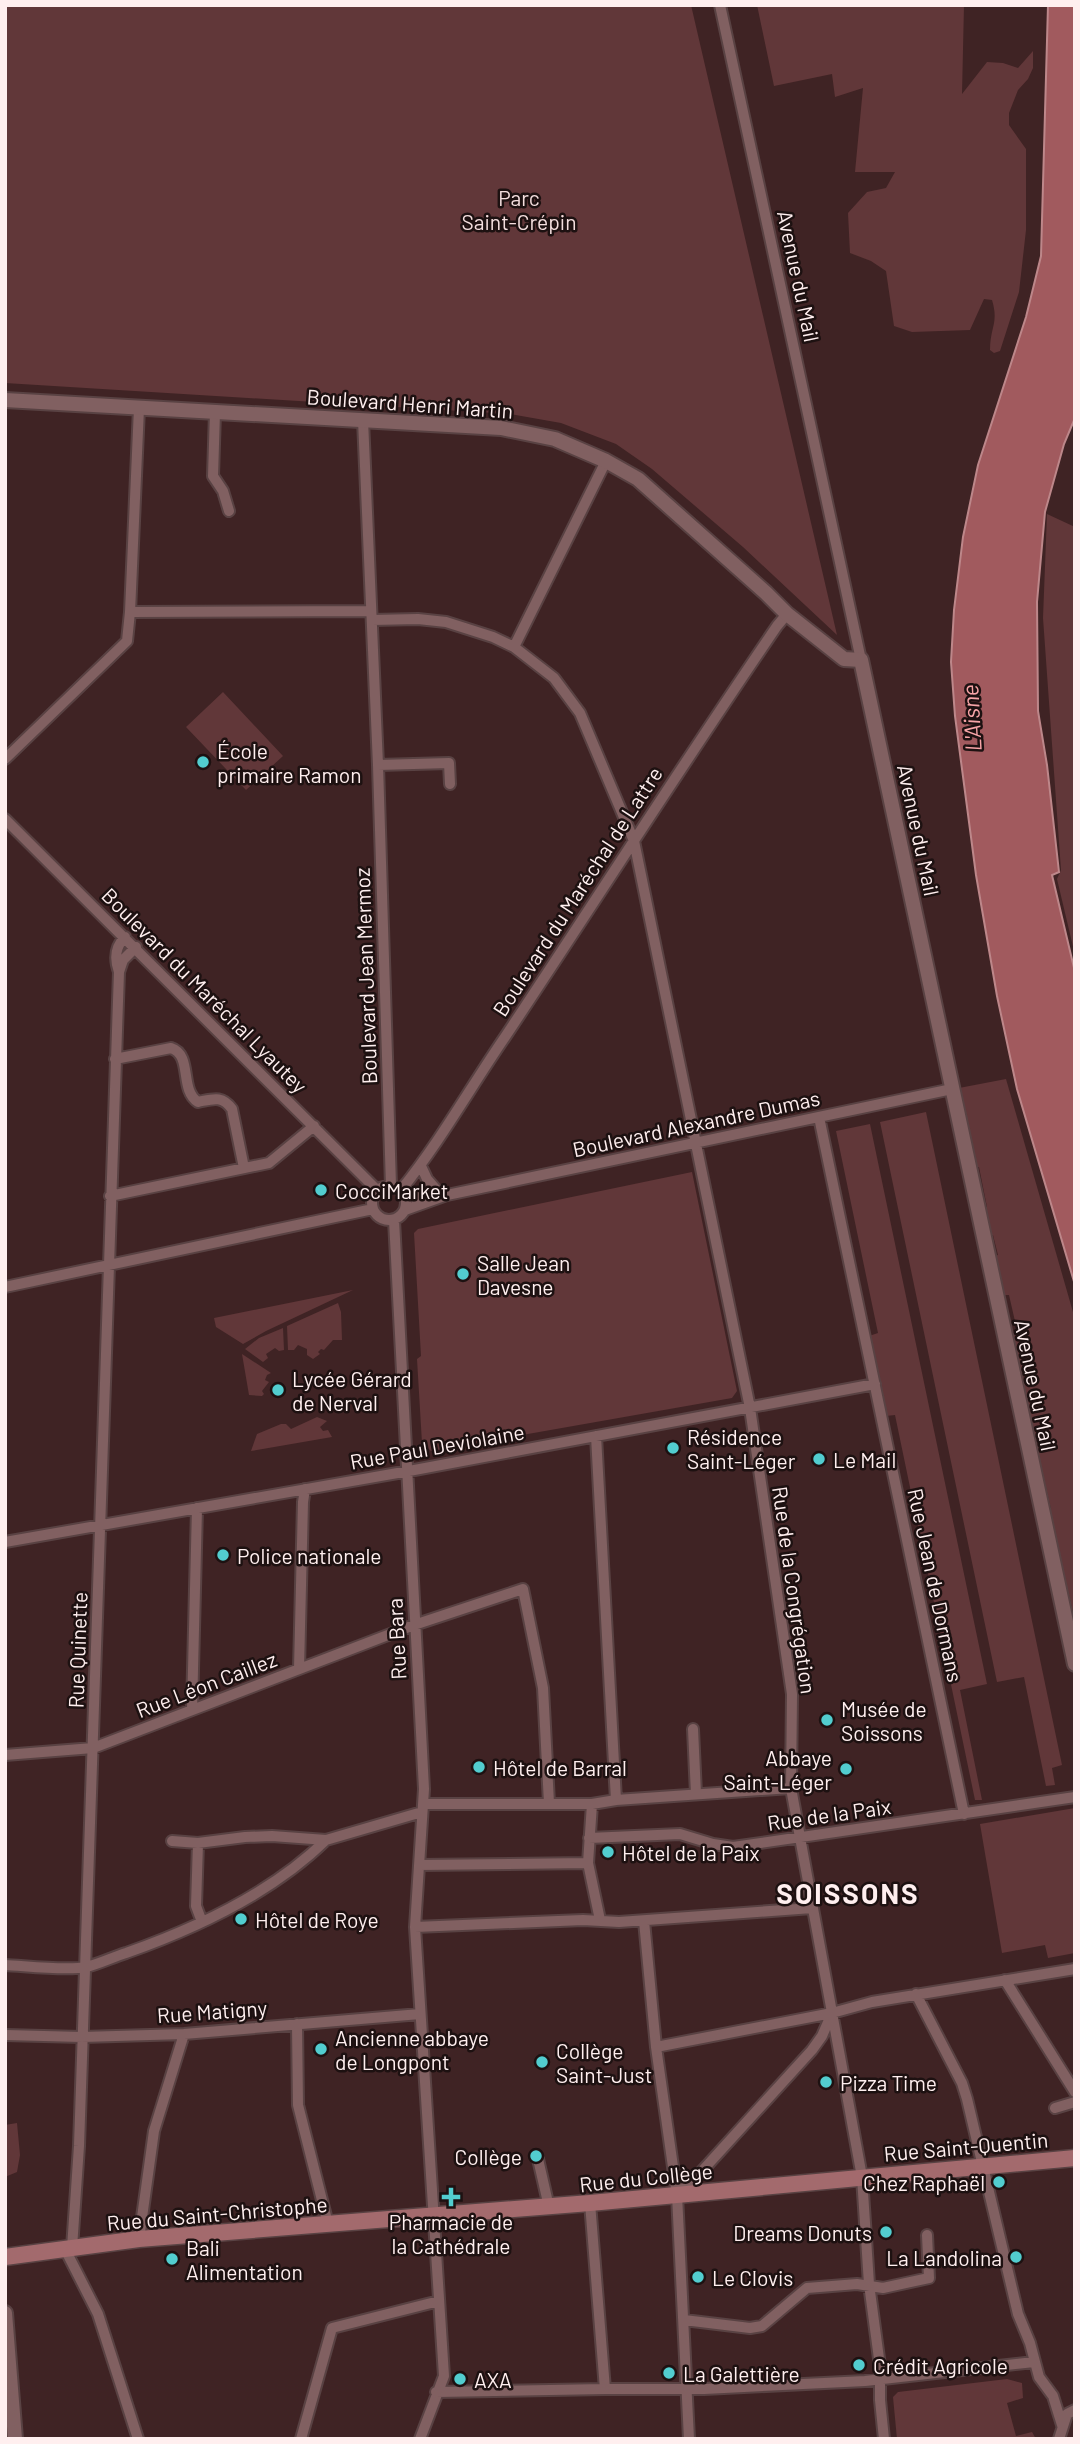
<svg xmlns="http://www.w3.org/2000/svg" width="1080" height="2444" viewBox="0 0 1080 2444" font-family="Barlow,sans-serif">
  <rect width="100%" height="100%" fill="#3f2324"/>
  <path fill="#613739" d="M5,5H691L837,635L743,547L652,469L616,444L561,423L510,414L5,383Z
    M757,5H964L962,94L987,62L1003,63L1018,68L1033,51V68L1028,79L1018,90L1009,113V125L1026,149V230L1019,292L1000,351L994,353L990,350C990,327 999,323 992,300L984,299L970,330L912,332L894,326L886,271L871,261L850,253L848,213L867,192L886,188L895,172H855L863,88L835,97L832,74L774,86Z
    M1047,514L1075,527V955L1057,879L1061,870L1043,618Z
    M223,692L283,756L246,790L186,727Z
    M1006,1079L1075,1319V1621L1069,1595L1066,1596L1048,1510L1051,1509L1044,1479H1041L1036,1452L1039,1451L1032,1421H1029L1021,1385L1025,1383L1020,1364H1017L1011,1332L1017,1330L1009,1295H1002L994,1256L998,1255L993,1235H990L984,1208L987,1207L979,1167H975L959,1088Z
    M926,1112L1062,1765L1052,1768L1055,1785L1046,1786L1024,1677L997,1682L880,1122Z
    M870,1124L987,1684L960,1690L982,1800H975L895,1415L886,1416L869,1336L878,1333L836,1131Z
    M692,1172L737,1391L732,1398L431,1451L422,1443L417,1359L421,1356L414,1233L418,1229Z
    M353,1290L266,1331L243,1344L216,1327L214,1318Z
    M338,1303L341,1312L342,1340H333L324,1350L321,1349L318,1352L320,1354L313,1359L307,1355V1349L298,1345L294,1350H288L287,1326Z
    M283,1328L284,1350L279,1351L275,1348L266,1354L268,1358L263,1362L245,1349L259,1338Z
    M242,1354L271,1373L267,1375L265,1380L269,1382L262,1391L264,1394L262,1396L249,1395Z
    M317,1417L327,1421L320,1427L323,1431L328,1430L332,1437L251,1451L257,1434L281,1424H286L291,1429Z
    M1075,1808V1953L1048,1958L1045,1945L1002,1953L980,1824Z
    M17,2123L20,2155L17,2172L5,2177V2125Z
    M1007,2379L1022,2383L1023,2398L1007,2403L1016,2436L1032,2432L1036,2439H897L893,2397L898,2392Z"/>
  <path fill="#a15a5e" stroke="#bd878a" stroke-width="2" d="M1048,5H1075V418L1064,444L1045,512L1037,602L1038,711L1047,765L1059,872L1052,875L1075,972V1285L1017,1089L997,996L976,875L955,716L951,662L954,610L963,537L978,465L1026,317L1041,256Z"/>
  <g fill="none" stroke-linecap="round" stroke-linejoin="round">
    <g stroke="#594243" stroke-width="14">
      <path id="minor" d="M720,5L861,660
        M215,412L213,476L223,491L229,511
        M363,420L378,765
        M130,612L371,611
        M372,620L418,619L446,622L493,637L514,647L554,678L580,713L634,841L750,1408L792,1694L791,1788L862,2177L869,2284L880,2366V2400L884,2439
        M514,647L606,461
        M5,759L127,641L130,612L139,408
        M5,819L377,1190
        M119,972C114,958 115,947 125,937
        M115,1059L171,1048C193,1055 179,1090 198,1102C213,1099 222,1095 232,1109L244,1168
        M819,1117L964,1814
        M421,1166L427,1179L441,1195
        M372 1203a17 17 0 1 1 34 0a17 17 0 1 1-34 0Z
        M391,1186L378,765L449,763L450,784
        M401,1190C440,1142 470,1088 505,1037C596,900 684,762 777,626L787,614
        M110,1196L269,1163L314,1126
        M405,1196L437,1195
        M405,1210L447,1195L952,1089
        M394,1220L424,1789L415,1927L444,2376L420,2439
        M5,1287L373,1209
        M596,1436L616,1800
        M5,1542L409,1471L875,1384
        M299,1669L303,1502L305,1489
        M192,1710L197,1508
        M693,1729L696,1794
        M5,1755L93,1748L414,1625L523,1589L543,1688L549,1803
        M423,1804H592L616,1800L791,1788
        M592,1804L588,1863L600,1920
        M589,1838L680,1834L713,1844L733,1847L1075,1797
        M172,1841L198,1843L245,1837L272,1836L326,1840L422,1812
        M198,1843L196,1906L202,1922
        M419,1865L588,1863
        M644,1921L656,2047L677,2195L689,2439
        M415,1927L583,1920L619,1922L812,1908
        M5,1965C26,1966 67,1971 86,1967C99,1964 113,1957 126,1953C197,1928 272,1893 326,1840
        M1005,1980L1075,2092
        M916,1994L962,2083L967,2099L1018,2314L1030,2343L1039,2377L1053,2396L1062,2425
        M297,2024L298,2105L328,2224
        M5,2035L82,2037L184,2034L420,2014
        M656,2047L832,2013L872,2002L1075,1969
        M1055,2108L1075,2102
        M538,2159L549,2207
        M677,2195L702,2171L812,2050L822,2036L832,2013
        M590,2203L605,2389
        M139,2239L154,2131L184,2034
        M72,2248L79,2146L119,972L123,960L136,947
        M65,2249L98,2314L138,2439
        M684,2320L750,2328L762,2326L807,2288L857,2284L883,2288L929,2278L927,2235
        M436,2392L605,2389H704L865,2381L1034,2362
        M301,2439L332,2328L439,2301
        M1059,2439L1067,2414L1075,2410"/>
    </g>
    <g stroke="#594243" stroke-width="18">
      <path id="tertiary" d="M5,400L501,428L555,439L606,461L638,479L766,593L787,614L844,659L861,660L1075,1664
        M5,2313L15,2439"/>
    </g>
    <g stroke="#594243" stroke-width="19">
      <path id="secondary" d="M5,2257L139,2239L590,2203L1075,2158"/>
    </g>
    <use href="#minor" stroke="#816061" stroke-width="10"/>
    <use href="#tertiary" stroke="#816061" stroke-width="14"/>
    <use href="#secondary" stroke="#a36a6d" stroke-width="16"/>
  </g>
  <g fill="#52cdcf" stroke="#1d1111" stroke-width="2.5">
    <circle cx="203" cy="762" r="7"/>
    <circle cx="321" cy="1190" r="7"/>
    <circle cx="463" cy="1274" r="7"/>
    <circle cx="278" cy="1390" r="7"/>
    <circle cx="673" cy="1448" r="7"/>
    <circle cx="819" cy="1459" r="7"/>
    <circle cx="223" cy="1555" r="7"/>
    <circle cx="827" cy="1720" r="7"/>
    <circle cx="479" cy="1767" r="7"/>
    <circle cx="846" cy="1769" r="7"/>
    <circle cx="608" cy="1852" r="7"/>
    <circle cx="241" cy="1919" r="7"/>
    <circle cx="321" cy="2049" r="7"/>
    <circle cx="542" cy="2062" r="7"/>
    <circle cx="826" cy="2082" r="7"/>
    <circle cx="536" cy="2156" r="7"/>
    <circle cx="999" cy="2182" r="7"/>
    <path d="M447.5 2186.5h7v7h7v7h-7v7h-7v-7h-7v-7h7z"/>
    <circle cx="886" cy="2232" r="7"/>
    <circle cx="1016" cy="2257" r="7"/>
    <circle cx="172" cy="2259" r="7"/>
    <circle cx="698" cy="2277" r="7"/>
    <circle cx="859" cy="2365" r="7"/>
    <circle cx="669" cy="2373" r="7"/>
    <circle cx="460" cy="2379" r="7"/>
  </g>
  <g text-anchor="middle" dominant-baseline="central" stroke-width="5" stroke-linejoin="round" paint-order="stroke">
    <g font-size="21" fill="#f4dede" stroke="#1d1111">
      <text x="519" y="197">Parc<tspan x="519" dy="24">Saint-Crépin</tspan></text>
    </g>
    <g font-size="21" fill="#ffefef" stroke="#1d1111">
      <text transform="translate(799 276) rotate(78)">Avenue du Mail</text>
      <text transform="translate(410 403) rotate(4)">Boulevard Henri Martin</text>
      <text transform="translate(919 830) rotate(78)">Avenue du Mail</text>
      <text transform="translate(577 891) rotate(-57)">Boulevard du Maréchal de Lattre</text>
      <text transform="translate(365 976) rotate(-92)">Boulevard Jean Mermoz</text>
      <text transform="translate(205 990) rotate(45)">Boulevard du Maréchal Lyautey</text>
      <text transform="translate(696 1123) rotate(-12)">Boulevard Alexandre Dumas</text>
      <text transform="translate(1036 1385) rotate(78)">Avenue du Mail</text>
      <text transform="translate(437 1446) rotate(-10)">Rue Paul Deviolaine</text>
      <text transform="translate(936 1585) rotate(78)">Rue Jean de Dormans</text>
      <text transform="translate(795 1590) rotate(82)">Rue de la Congrégation</text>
      <text transform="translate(396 1639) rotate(-93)">Rue Bara</text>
      <text transform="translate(77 1650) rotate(-88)">Rue Quinette</text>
      <text transform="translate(206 1684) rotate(-21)">Rue Léon Caillez</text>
      <text transform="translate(829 1814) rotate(-8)">Rue de la Paix</text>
      <text transform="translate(212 2011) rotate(-4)">Rue Matigny</text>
      <text transform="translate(966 2146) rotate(-5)">Rue Saint-Quentin</text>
      <text transform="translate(646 2177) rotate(-6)">Rue du Collège</text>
      <text transform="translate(217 2213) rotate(-5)">Rue du Saint-Christophe</text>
    </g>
    <g font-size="21" fill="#ffefef" stroke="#1d1111" text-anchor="start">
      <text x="217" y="750">École<tspan x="217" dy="24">primaire Ramon</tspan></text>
      <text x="335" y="1190">CocciMarket</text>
      <text x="477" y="1262">Salle Jean<tspan x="477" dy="24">Davesne</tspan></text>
      <text x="292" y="1378">Lycée Gérard<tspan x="292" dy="24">de Nerval</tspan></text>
      <text x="687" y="1436">Résidence<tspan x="687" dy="24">Saint-Léger</tspan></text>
      <text x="833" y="1459">Le Mail</text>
      <text x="237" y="1555">Police nationale</text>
      <text x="841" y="1708">Musée de<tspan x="841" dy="24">Soissons</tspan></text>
      <text x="832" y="1757" text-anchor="end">Abbaye<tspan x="832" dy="24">Saint-Léger</tspan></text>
      <text x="493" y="1767">Hôtel de Barral</text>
      <text x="622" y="1852">Hôtel de la Paix</text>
      <text x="255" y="1919">Hôtel de Roye</text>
      <text x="335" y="2037">Ancienne abbaye<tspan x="335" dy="24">de Longpont</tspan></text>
      <text x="556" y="2050">Collège<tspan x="556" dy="24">Saint-Just</tspan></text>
      <text x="840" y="2082">Pizza Time</text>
      <text x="522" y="2156" text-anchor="end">Collège</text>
      <text x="985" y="2182" text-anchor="end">Chez Raphaël</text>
      <text x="451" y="2221" text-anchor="middle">Pharmacie de<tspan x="451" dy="24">la Cathédrale</tspan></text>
      <text x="872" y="2232" text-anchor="end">Dreams Donuts</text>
      <text x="186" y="2247">Bali<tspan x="186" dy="24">Alimentation</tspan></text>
      <text x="1002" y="2257" text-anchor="end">La Landolina</text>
      <text x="712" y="2277">Le Clovis</text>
      <text x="873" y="2365">Crédit Agricole</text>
      <text x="683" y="2373">La Galettière</text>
      <text x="474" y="2379">AXA</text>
    </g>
    <g font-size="23" font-style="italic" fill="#f8a5a8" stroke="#1d1111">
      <text transform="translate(971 718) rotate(-93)">L'Aisne</text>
    </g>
    <g font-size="28" font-weight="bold" letter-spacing="2" fill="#ffefef" stroke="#1d1111">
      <text x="848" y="1893">SOISSONS</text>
    </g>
  </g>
  <rect width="1080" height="2444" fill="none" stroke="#ffefef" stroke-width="14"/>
</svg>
